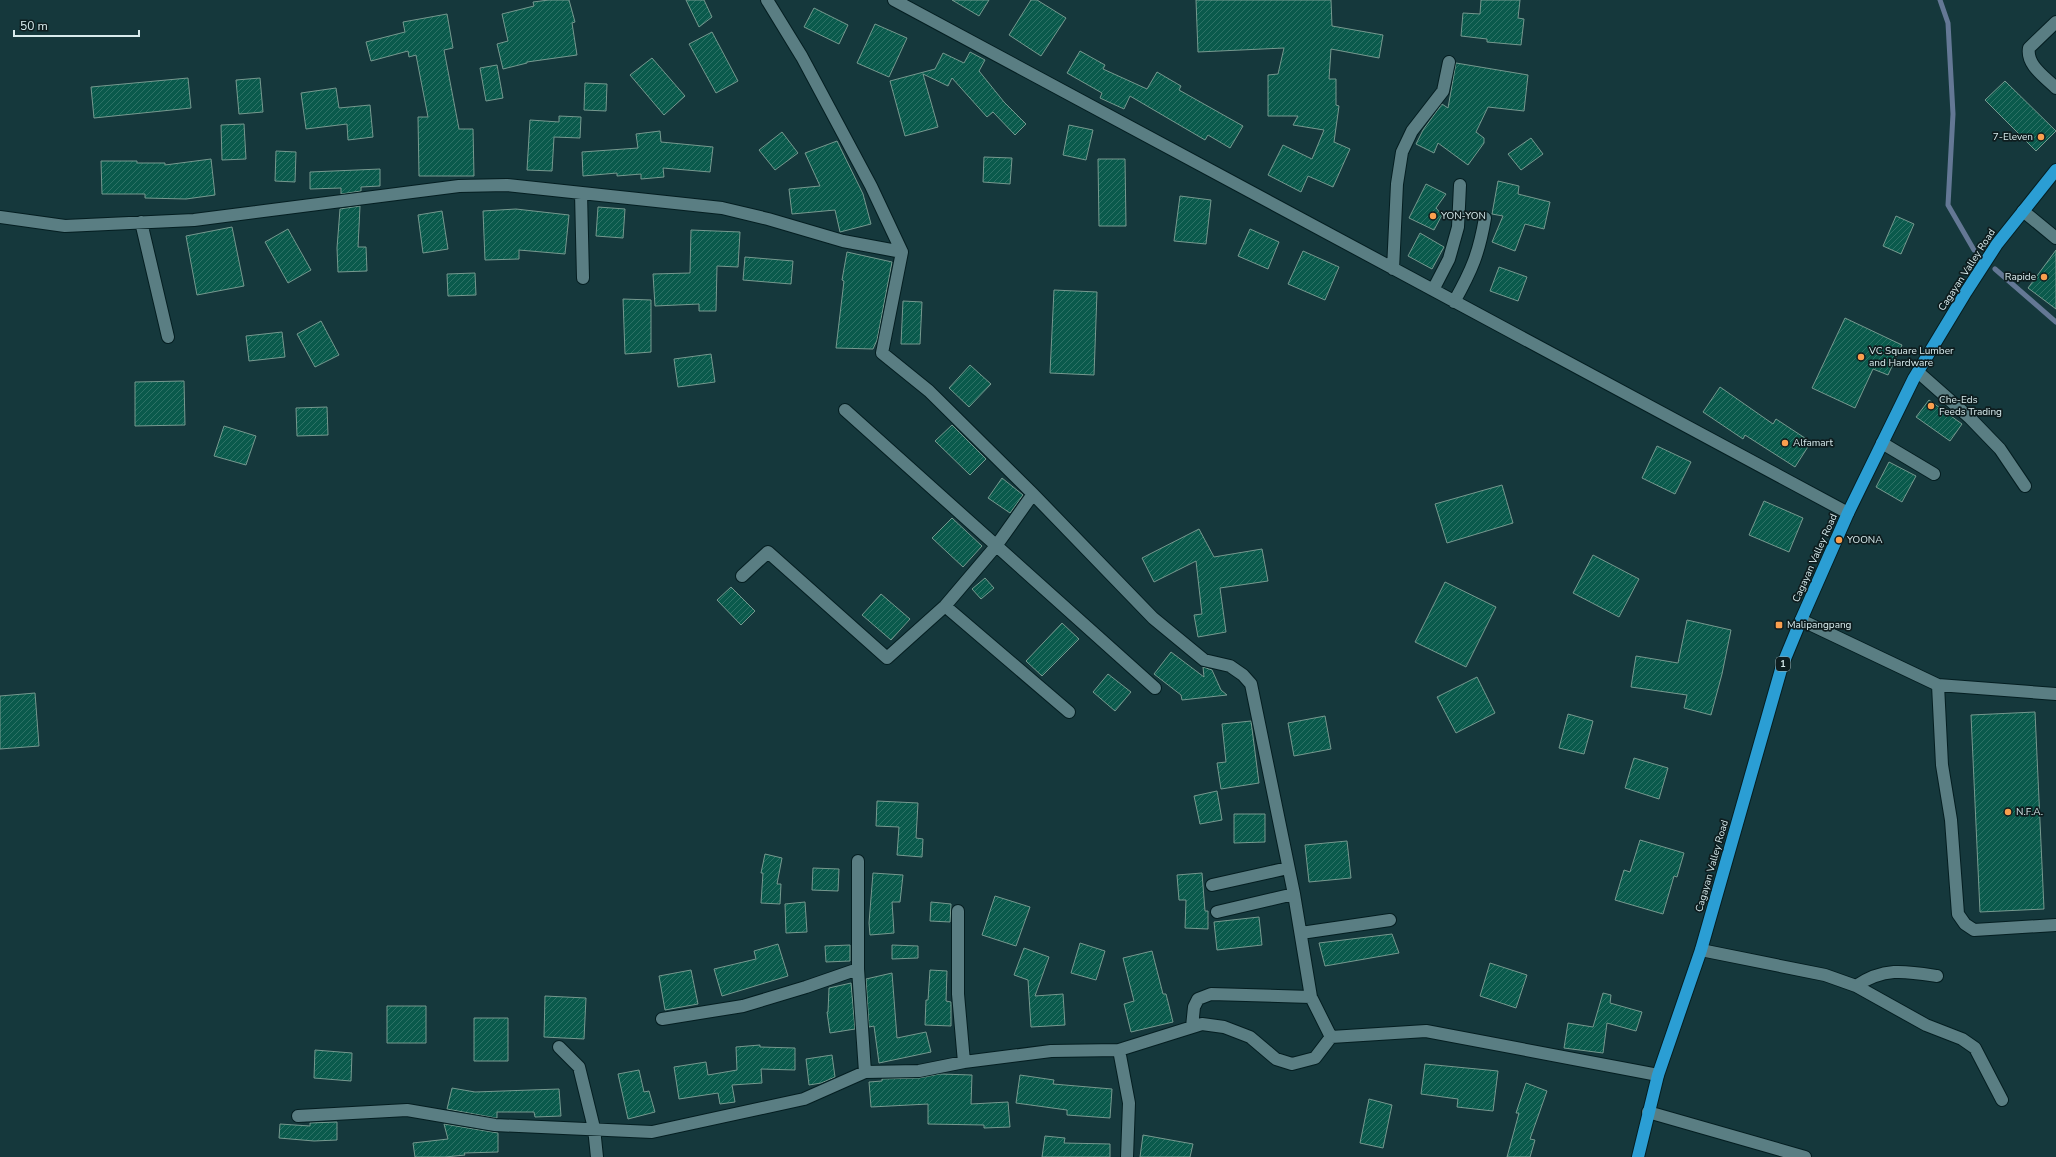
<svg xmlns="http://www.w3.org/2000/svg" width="2056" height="1157" viewBox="0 0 2056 1157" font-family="'Nunito Sans',sans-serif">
  <defs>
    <pattern id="building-hatch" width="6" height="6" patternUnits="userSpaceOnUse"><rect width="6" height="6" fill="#0a5a4c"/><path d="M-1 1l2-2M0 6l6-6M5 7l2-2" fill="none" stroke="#2d7266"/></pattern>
  </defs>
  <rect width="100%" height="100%" fill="#15383c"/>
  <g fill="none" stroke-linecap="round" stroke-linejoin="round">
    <path stroke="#647895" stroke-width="5" d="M1940,0L1948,23L1953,114L1948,205L1974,250
      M1995,269L2056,322"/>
  </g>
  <path fill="url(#building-hatch)" stroke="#76998f" d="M549,0H569L575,22L572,23L577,55L527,62V63L503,69L497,44L508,41L502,14L534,6L533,2Z
    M686,0H704L712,17L699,27Z
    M952,0H989L979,16Z
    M1031,0H1037L1066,18L1041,56L1009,35Z
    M1196,0H1331L1332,26L1383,35L1379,58L1331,49L1329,79H1336V105L1339,106L1334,142L1350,149L1333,187L1308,176L1301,192L1268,175L1283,145L1312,159L1324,130L1293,125L1298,116H1268V75L1278,74L1284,48L1198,52Z
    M1481,0H1520L1518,18L1524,19L1521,45L1487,42V39L1461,36L1463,13L1480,14Z
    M814,8L848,25L839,44L804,27Z
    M447,14L453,48L444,50L459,129H473L474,176H419L418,117H428L416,55L409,57L408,51L371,61L366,42L405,32L403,22Z
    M875,24L907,38L889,77L857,63Z
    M712,32L738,81L716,93L689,44Z
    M1080,51L1105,65L1103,69L1147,89L1157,72L1181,86L1179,90L1243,126L1230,148L1208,135L1205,140L1130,96L1124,109L1100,98L1102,93L1067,73Z
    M970,52L985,60L979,71L1004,102L1026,124L1015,135L993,112L987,117L952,78L948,86L923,74L938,127L905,136L890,81L935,69L943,53L964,63Z
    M652,58L685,96L664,115L630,75Z
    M1456,63L1528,75L1524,111L1488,107L1476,132L1484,138V143L1468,165L1438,143L1434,153L1416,144L1423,130L1442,104L1448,108Z
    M497,65L503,98L486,101L480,68Z
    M188,78L191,108L94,118L91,87Z
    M260,78L263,112L239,114L236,80Z
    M2005,81L2056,131L2036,151L1985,100Z
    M585,83L607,84L606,111L584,110Z
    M336,88L339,108L370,105L373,137L348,140L347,124L306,129L301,93Z
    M559,116L581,117L580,138L554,137L552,171L527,170L530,120L559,122Z
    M244,124L246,159L222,160L221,125Z
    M1069,125L1093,130L1086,160L1063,155Z
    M660,131L661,142L713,147L710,172L663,168L664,177L641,179V174L617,176V173L583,176L582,152L638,148L636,134Z
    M782,132L798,153L775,170L759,150Z
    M1531,138L1543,154L1521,170L1508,154Z
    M837,141L863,194L871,224L840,232L835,210L792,214L789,189L820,186L805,153Z
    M276,151L296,152L295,182L275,181Z
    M984,157L1012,158L1010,184L983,182Z
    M211,159L215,195L186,199L145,198V194H102L101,161H137V163H165V165Z
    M1098,159H1125L1126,226H1099Z
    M380,169V186L361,187V191L341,194V188L310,189V172Z
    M1498,181L1519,186L1518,194L1550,202L1544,229L1525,224L1515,251L1492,242L1503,216L1492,214Z
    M1426,184L1446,194L1436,208L1442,215L1434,230L1409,218Z
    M1180,196L1211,200L1206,244L1174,241Z
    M360,206L358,247H366L367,271L338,272L337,248L340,209Z
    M598,207L625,209L623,238L596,236Z
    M516,209L569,215L565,254L519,250V259L485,260L483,211Z
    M442,211L448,249L423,253L418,215Z
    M1896,216L1914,224L1901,254L1883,246Z
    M232,227L244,286L197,295L186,236Z
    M288,229L311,270L288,283L265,242Z
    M1250,229L1279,242L1268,269L1238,256Z
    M691,230L740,232L738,267L717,266L716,311H699V304L655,306L653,274L690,273Z
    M1420,233L1444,247L1432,269L1408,256Z
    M2056,250V309L2028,288Z
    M1303,251L1339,267L1325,300L1288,284Z
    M847,252L892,262L877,340L873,349L836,348L844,281L842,280Z
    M745,257L793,261L791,284L743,280Z
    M1499,267L1527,277L1518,301L1490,291Z
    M475,273L476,295L448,296L447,274Z
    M1054,290L1097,292L1094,375L1050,373Z
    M623,299L651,300V352L625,354Z
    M903,301L922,302L920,344H901Z
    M1845,318L1902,345L1888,375L1873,369L1855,408L1812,388Z
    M321,321L339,355L315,367L297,334Z
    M282,332L285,357L249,361L246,336Z
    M711,354L715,382L678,387L674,359Z
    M970,365L991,384L969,407L949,388Z
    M184,381L185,425L135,426V382Z
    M1720,387L1773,424L1776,419L1811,442L1795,467L1745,435L1743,439L1703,412Z
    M1929,400L1962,424L1950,441L1916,417Z
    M327,407L328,435L297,436L296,408Z
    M952,425L986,459L970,475L935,441Z
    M224,426L256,436L246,465L214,456Z
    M1657,446L1691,462L1675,494L1642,478Z
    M1889,462L1916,476L1902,502L1876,487Z
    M1002,478L1023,495L1010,513L988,498Z
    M1502,485L1513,523L1447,543L1435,504Z
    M1764,501L1803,518L1789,552L1749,535Z
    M952,518L982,546L963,567L932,538Z
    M1199,529L1214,557L1262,549L1268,581L1220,588L1226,632L1198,637L1194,615L1202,614L1196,561L1154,582L1142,558Z
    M1593,555L1639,579L1619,617L1573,593Z
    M985,578L994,588L981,599L972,589Z
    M1445,582L1496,607L1466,667L1415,642Z
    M731,587L755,611L741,625L717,600Z
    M881,594L910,619L891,640L862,615Z
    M1687,620L1731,630L1722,674L1711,715L1684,708L1687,695L1631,687L1636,656L1678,663Z
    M1062,623L1079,639L1042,676L1026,661Z
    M1171,652L1204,677L1203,667L1212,670L1221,690L1227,695L1182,700L1181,695L1154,674Z
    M1108,674L1131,692L1115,711L1093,692Z
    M1477,677L1495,713L1456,733L1437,697Z
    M35,693L39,746L0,749V696Z
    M2035,712L2044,909L1980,912L1971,715Z
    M1568,714L1593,721L1584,754L1559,748Z
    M1325,716L1331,749L1294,756L1288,723Z
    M1251,721L1259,783L1221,789L1217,763L1226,762L1222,724Z
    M1634,758L1668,768L1659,799L1625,788Z
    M1217,791L1222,820L1200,824L1194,796Z
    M877,801L918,803L916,838L923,839L922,857L897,855L899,827L876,826Z
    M1234,814H1265V842L1234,843Z
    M1640,840L1684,853L1677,877L1674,876L1663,914L1615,900L1624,870L1630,872Z
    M1347,841L1351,878L1309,882L1305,845Z
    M765,854L782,858L777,884H781L780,904L761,903L763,873H761Z
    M813,868L839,869L838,891L812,890Z
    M873,873L903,875L900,902H892L894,933L870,935L869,923Z
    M1202,873L1205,911H1208V929L1185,928L1186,900H1179L1177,875Z
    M995,896L1030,907L1016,946L982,935Z
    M805,902L807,932L786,933L785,904Z
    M931,902L951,904L950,922L930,921Z
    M1259,917L1262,945L1217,950L1214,922Z
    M1392,934L1399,953L1325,966L1319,943Z
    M1080,943L1105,951L1096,980L1071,973Z
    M778,944L788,976L722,996L714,969L756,959L754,951Z
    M850,945V961L826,962L825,946Z
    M892,945L918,946V958L892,959Z
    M1024,948L1049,957L1035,996L1063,994L1065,1025L1031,1027L1028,980L1014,975Z
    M1152,951L1163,994H1166L1173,1022L1131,1032L1124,1004L1134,1001L1123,958Z
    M1490,963L1527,975L1516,1008L1480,996Z
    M691,970L698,1004L665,1010L659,976Z
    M930,970L947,971L946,1001L951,1002V1026L925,1025L926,1000H928Z
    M892,973L897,1038L926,1032L931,1052L879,1063L874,1026L869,1027L866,979Z
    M851,983L855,1029L830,1033L827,1012H828L829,988Z
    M1603,993L1611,995L1610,1003L1642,1012L1636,1031L1607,1023L1603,1053L1564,1048L1568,1023L1593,1027Z
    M545,996L586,998L584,1039L544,1037Z
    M387,1006H426V1043H387Z
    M474,1018H508V1061H474Z
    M760,1045V1047L795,1048V1070L761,1069L762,1083L732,1085L735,1102L720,1104L718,1093L679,1099L674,1067L706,1062L708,1075L737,1070L736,1047Z
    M315,1050L352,1053L351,1081L314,1078Z
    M832,1055L835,1077L821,1083L809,1085L806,1059Z
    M1425,1064L1498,1071L1493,1111L1457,1107L1458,1099L1421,1094Z
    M639,1070L644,1092L649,1091L655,1112L628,1119L618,1074Z
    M940,1074L972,1075L971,1104L1008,1102L1010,1127L984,1128V1125L928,1124V1104L871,1107L869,1082L882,1081V1079L919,1078Z
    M1020,1075L1054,1080L1053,1084L1112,1089L1110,1118L1067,1115V1110L1016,1103Z
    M1526,1083L1547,1091L1530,1139L1535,1140L1530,1157H1507L1519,1113H1516Z
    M452,1088L475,1092L559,1089L561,1116L535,1117L534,1112H497V1118H496L447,1109Z
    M1369,1099L1392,1105L1383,1148L1360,1143Z
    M337,1122V1140L314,1141L279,1138L280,1124L310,1126V1123Z
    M444,1124L498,1133V1152L464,1153L465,1155L445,1157H415L413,1143L448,1139Z
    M1143,1135L1193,1144L1190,1157H1140Z
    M1045,1136L1065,1138L1064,1143L1110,1144V1157H1042Z"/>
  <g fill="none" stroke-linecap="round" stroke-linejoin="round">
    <g stroke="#041e21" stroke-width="14">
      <path id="minor" d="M767,0L802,57L871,186L902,252L882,353L929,391L1033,494L1153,618L1204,660L1230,666L1243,675L1251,684L1294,894L1311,997L1331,1037L1426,1031L1658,1075
        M894,0L1848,513
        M2056,22L2029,48C2026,65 2045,77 2056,88
        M581,193L583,278
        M2023,211L2056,238
        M0,217L65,226L194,220L459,186L507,185L722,208L768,219L843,241L902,252
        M141,222L168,337
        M1393,269L1397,184L1402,152L1412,131L1443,91L1449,62
        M1433,290L1449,259L1458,227L1460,185
        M1454,302C1472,270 1479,253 1485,218
        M1918,372L1970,418L2000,449L2025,486
        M845,410L1155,688
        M1882,443L1934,474
        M742,576L768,552L887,658L945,606L996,546L1033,494
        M945,606L1069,712
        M1801,620L1938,685L2056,694
        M1938,685L1942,765L1951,820L1958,914L1965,924L1974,930L2056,925
        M858,861V969L865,1072
        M1212,885L1288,868
        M958,911V994L964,1062
        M1217,912L1294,894
        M1301,933L1390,920
        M1701,950L1825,975L1856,986L1926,1025L1962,1039L1975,1048L2002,1100
        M1856,986C1884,967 1905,971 1937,976
        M662,1019L743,1006L806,987L858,969
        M1192,1027L1194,1007L1198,999L1211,994L1311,997
        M559,1047L579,1067L594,1128L597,1157
        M1119,1050L1129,1103L1127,1157
        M1648,1112L1805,1157
        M298,1116L407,1110L495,1125L652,1132L804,1099L865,1072L919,1071L964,1062L1051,1051L1119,1050L1202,1024L1224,1027L1250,1037L1276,1059L1292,1064L1315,1058L1331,1037"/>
    </g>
    <g stroke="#041e21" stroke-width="14">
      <path id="highway" d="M1638,1157L1658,1075L1701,950L1782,666L1801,620L1848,513L1914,378L1966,292L1997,244L2056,170"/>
    </g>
    <use href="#minor" stroke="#5a7e83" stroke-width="12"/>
    <use href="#highway" stroke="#2b9ed4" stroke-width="12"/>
  </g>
  <g fill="#fa9f4e" stroke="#0e1d1f" stroke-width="1.5">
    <circle cx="2041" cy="137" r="4"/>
    <circle cx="1433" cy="216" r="4"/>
    <circle cx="2044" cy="277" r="4"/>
    <circle cx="1861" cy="357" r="4"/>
    <circle cx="1931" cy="406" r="4"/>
    <circle cx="1785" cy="443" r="4"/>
    <circle cx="1839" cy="540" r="4"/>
    <rect x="1775" y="621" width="8" height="8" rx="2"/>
    <circle cx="2008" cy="812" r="4"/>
  </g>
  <g text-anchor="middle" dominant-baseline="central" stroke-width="3.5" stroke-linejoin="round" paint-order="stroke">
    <rect fill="#0e1d1f" stroke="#9badaf" stroke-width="1" x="1776" y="657" width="14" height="14" rx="3"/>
    <g font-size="9" font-weight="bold" fill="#d8ebed">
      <text x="1783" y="664">1</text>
    </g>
    <g font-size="10" fill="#d8ebed" stroke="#0e1d1f" text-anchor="start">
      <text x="2033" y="137" text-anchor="end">7-Eleven</text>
      <text x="1441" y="216">YON-YON</text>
      <text x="2036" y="277" text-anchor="end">Rapide</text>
      <text x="1869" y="351">VC Square Lumber<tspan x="1869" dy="12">and Hardware</tspan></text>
      <text x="1939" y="400">Che-Eds<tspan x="1939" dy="12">Feeds Trading</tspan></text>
      <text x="1793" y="443">Alfamart</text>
      <text x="1847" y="540">YOONA</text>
      <text x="1787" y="625">Malipangpang</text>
      <text x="2016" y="812">N.F.A.</text>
    </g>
    <g font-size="10" fill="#d8ebed" stroke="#0e1d1f">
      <text transform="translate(1967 270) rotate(-57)">Cagayan Valley Road</text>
      <text transform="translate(1815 558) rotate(-66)">Cagayan Valley Road</text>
      <text transform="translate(1712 866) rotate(-74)">Cagayan Valley Road</text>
    </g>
  </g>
  <path d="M14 30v6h125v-6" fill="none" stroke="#d8ebed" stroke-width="2"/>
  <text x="20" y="30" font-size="12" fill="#d8ebed" stroke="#0e1d1f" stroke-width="3" paint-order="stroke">50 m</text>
</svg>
